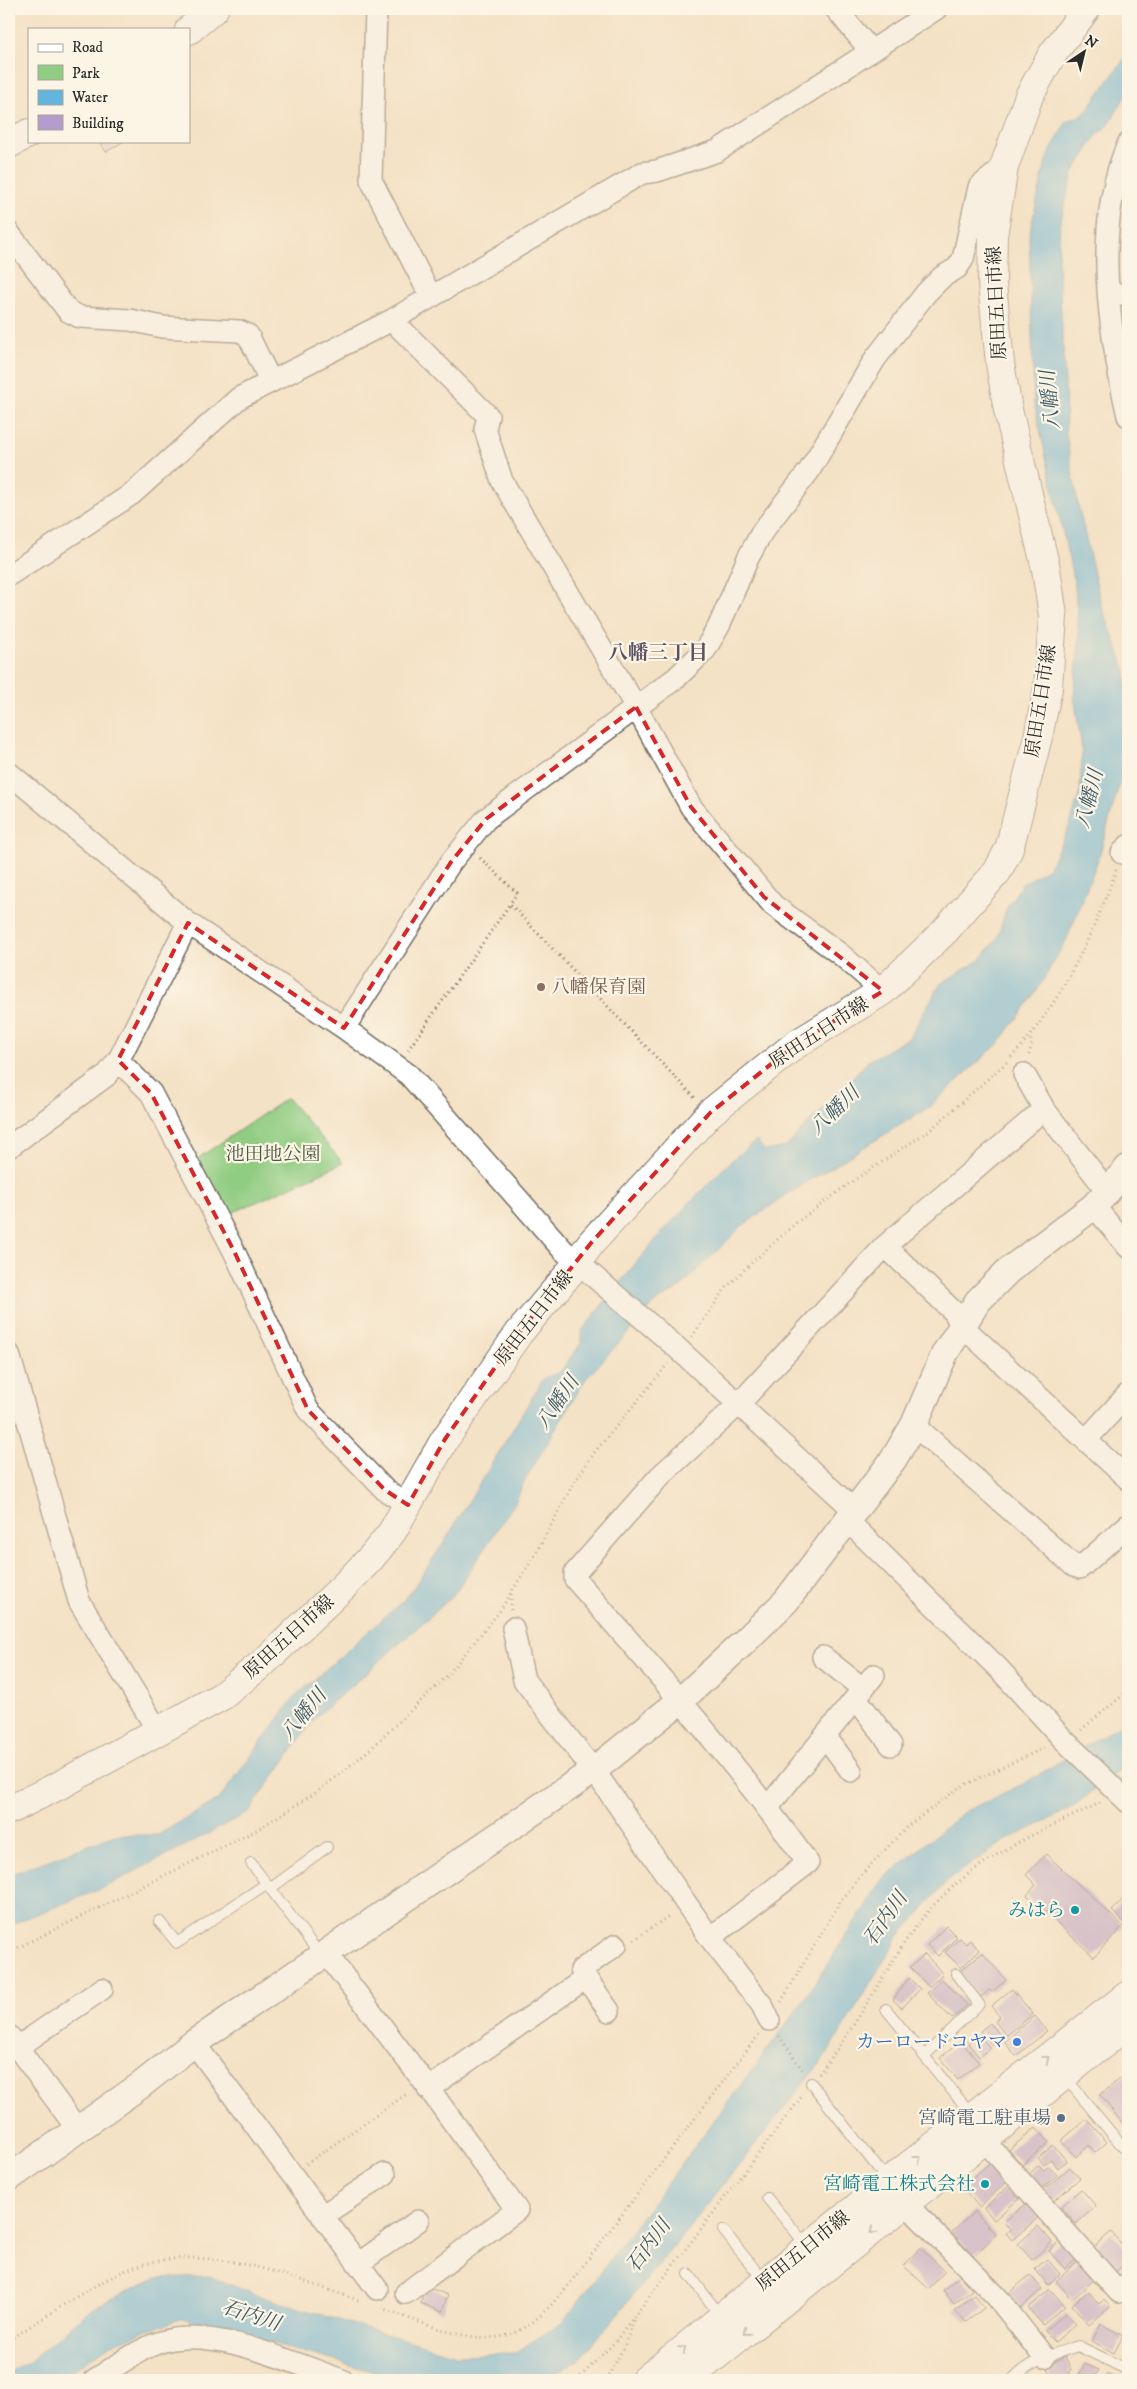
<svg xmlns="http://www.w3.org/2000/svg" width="1137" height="2389" viewBox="0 0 1137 2389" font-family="'IM FELL DW Pica','Noto Serif JP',serif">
  <rect width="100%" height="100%" fill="#fcf5e5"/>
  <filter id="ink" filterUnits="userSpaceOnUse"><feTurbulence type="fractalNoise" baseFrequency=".02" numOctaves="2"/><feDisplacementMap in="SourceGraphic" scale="10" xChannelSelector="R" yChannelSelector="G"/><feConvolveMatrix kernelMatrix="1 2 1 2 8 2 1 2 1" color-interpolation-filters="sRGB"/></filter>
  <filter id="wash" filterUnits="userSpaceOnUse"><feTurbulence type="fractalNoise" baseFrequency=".0096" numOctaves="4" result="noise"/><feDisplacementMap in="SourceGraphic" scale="20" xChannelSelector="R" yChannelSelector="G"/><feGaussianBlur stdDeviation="1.12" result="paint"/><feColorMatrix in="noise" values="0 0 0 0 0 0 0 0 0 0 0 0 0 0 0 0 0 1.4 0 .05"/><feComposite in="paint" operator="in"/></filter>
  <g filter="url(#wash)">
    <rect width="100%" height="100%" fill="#f4e2c6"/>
    <path fill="#90cc81" stroke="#5e7c56" d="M287,1098L343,1163L223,1217L194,1161Z"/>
    <path fill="#62b5dd" stroke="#467084" d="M1128,54V92L1108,126L1097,135L1073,173L1060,224L1058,260L1065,381L1066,435L1078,504L1101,604L1126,671L1128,754L1099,857L1067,939L1035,994L1000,1042L928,1108L791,1192L742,1226L681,1287L656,1302L585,1380L524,1482L516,1501L453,1596L314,1719L248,1813L101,1889L9,1925V1875L115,1835H158L219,1799L295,1697L407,1597L443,1544L544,1378L560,1372L582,1342L581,1332C620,1281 660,1232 705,1187C722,1170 737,1153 757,1141L765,1151L786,1147L868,1061L909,1038L940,984L980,960L997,939L1007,907L1022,884L1049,868L1070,825L1080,792L1082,750L1074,696L1079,642L1075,587L1034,403L1029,236L1046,160L1066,122L1084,114Z
      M1128,1720V1764L1068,1810L1005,1841L948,1880L897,1939L828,2053L693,2223L580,2359L546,2380H403L182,2318L111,2344L59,2380H9V2372L29,2362L94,2307L156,2278L209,2276L259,2296L456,2355L515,2353L564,2321L800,2006L883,1879L964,1812L1025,1783Z"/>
    <g id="blocks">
      <path fill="#b49dcc" d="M99,141H124L106,152Z
        M1046,1854L1123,1926L1094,1957L1027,1895L1036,1885L1026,1875Z
        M1127,1895L1128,1896V1926L1112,1911Z
        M946,1926L957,1937L938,1956L927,1945Z
        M960,1938L966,1944L970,1940L979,1950L961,1968L945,1952Z
        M982,1953L1006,1980L992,1992L989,1990L981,1997L959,1972Z
        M925,1954L943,1974L929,1987L910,1967Z
        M909,1978L920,1989L902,2008L893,2000Z
        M942,1979L967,2005L952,2019L927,1993Z
        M1012,1989L1033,2014L1006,2036L995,2021L1000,2017L991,2006Z
        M1035,2016L1047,2031L1016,2056L1004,2042Z
        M990,2023L1002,2037L992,2045L980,2031Z
        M978,2034L990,2048L979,2057L968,2043Z
        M961,2041L979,2063L958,2080L940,2058Z
        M1126,2074L1128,2076V2130L1100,2095Z
        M1086,2119L1107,2142L1095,2153L1089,2145L1076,2157L1061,2141Z
        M1036,2127L1049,2142L1022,2165L1009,2150Z
        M1053,2145L1067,2161L1058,2168L1051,2159L1044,2165L1038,2158Z
        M991,2162L1008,2181L979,2207L962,2187Z
        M1039,2165L1044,2170L1049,2166L1057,2175L1039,2191L1026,2177Z
        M1070,2167L1080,2178L1049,2205L1039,2194Z
        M1010,2185L1021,2197L994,2220L984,2208Z
        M1081,2189L1096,2206L1076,2224L1061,2207Z
        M1027,2203L1039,2217L1012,2240L1006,2233L1010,2230L1004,2222Z
        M975,2211L996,2235L973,2256L952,2232Z
        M1038,2226L1052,2242L1032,2260L1018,2244Z
        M1111,2232L1128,2251V2261L1114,2273L1092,2249Z
        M1062,2240L1078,2258L1065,2269L1049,2251Z
        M920,2248L945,2271L929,2289L904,2266Z
        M1047,2259L1060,2274L1048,2285L1035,2269Z
        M1080,2260L1096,2278L1072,2299L1056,2281Z
        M1030,2275L1042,2289L1021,2308L1009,2293Z
        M960,2276L972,2290L954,2304L943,2290Z
        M426,2287L448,2295L442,2312L420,2303Z
        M1050,2289L1065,2306L1043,2325L1028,2308Z
        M1088,2291L1099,2304L1104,2300L1110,2307L1089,2325L1072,2305Z
        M974,2295L984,2308L966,2322L955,2310Z
        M1066,2313L1076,2324L1055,2342L1045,2331Z
        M1101,2324L1123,2336L1114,2353L1092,2341Z
        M1065,2357L1071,2370L1068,2372L1072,2380H1053L1046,2366Z
        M1085,2364L1099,2370L1094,2380H1076Z
        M1031,2374L1035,2380H1022Z
        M1107,2374L1120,2380H1104Z"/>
    </g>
  </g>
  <g filter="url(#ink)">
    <use href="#blocks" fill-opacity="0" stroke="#716b61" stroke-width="1"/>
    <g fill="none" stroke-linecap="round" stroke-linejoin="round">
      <g stroke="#716b61" stroke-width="12">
        <path id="service" d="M251,1863L321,1956
          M271,1888L327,1847
          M159,1921L177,1943L266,1884
          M886,2009L972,2115
          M924,2056L979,2004L956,1974
          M1065,2077L1128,2153
          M811,2083L888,2181
          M767,2198L808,2247
          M723,2230L765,2282
          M689,2274L721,2317
          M1012,2380C1028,2361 1054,2354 1078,2346L1128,2370"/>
      </g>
      <g stroke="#716b61" stroke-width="24">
        <path id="minor" d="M376,9L371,180L431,297
          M836,9L870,50
          M1128,144C1092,225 1109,333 1128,416
          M9,233L68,311L80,317L130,320L162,327L239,331L248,335L271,382
          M1110,294H1128
          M392,320L488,416L485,429L502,481L636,707L691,807L773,905L840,954L883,991
          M9,575L132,494L239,398L392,320L642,173L657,171L717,151L936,9
          M9,773L188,923L344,1028L409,1075L563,1250L676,1347L854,1510L851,1524L999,1669L1064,1740L1128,1802
          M1122,853L1128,846
          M344,1028L451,862L486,819L676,678L705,650L719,626L748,558L762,532L809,471L875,359L926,293L942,277L957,268L963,259L979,187L1004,167
          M118,1060L151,1093L234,1251L308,1410L385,1490L408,1505
          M1024,1074L1044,1109L1108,1192
          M9,1147L106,1076L119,1059L188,923
          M1094,1206L1128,1247
          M885,1246L954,1312L962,1326L1128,1479
          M9,1354L79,1601L158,1731
          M914,1425L1074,1566L1080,1568L1128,1525
          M1086,1440L1128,1394
          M513,1628L524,1680L600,1779L710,1938L762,2005L769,2020
          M823,1657L862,1688
          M856,1698L891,1745
          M825,1736L851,1771
          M768,1807L874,1675
          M710,1938L808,1863C736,1763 656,1671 575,1579V1573L660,1476L738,1405L885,1246L1044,1109
          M326,1953L424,2082L517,2210L406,2293
          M586,1978L609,2011
          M9,2036L78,2130
          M194,2043L377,2289
          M18,2047L102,1989
          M428,2089L586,1978L581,1970L616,1945
          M985,2141L1119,2292L1128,2283
          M906,2204L997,2297L1044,2357
          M322,2216L385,2174
          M358,2264L418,2221
          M94,2380C116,2367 139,2348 164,2341C217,2327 292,2363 342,2380"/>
      </g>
      <g stroke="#716b61" stroke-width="29">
        <path id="tertiary" d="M9,2178L141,2085L194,2043L593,1771L681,1700L743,1643L786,1601L893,1460L914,1425L945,1353L978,1301L1008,1271L1094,1206L1128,1168"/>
      </g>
      <g stroke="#716b61" stroke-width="30">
        <path id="secondary" d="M9,1810L62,1784L222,1696L264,1662L342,1588L371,1558L392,1532L445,1439L519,1333L568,1275L591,1243L710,1113L795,1045L883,991L945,931L997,872L1009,849L1038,737L1048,688L1053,616L1046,569L1008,410L1000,363L992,284L993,236L1004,167L1029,96L1052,55L1086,9
          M645,2380L889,2181L1128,1995
          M686,2380L1128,2024"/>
      </g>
      <g stroke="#716b61" stroke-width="30">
        <path id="primary" d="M189,30L214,9
          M9,144L29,133"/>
      </g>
      <path stroke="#716b61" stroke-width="3" stroke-dasharray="1 4" stroke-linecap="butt" d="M480,858L517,893L510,904L695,1098
        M408,1050L510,904
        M1029,1055L1032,1044L1030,1037
        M1011,1057C1057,1011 1095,931 1116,870
        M692,1337L725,1289L747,1267L796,1223L850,1183L929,1131L1007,1062
        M511,1594V1610
        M1081,1730L1128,1691
        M634,1940L670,1915
        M9,1952L255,1831L317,1792L368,1751L446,1677L499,1612L535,1555L572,1486L594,1453L668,1364
        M781,2002L840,1902L862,1874L908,1826L960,1787L1044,1748
        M779,2036L804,2072
        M819,2074C836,2051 853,2027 868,2002C890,1967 909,1929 939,1900C984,1854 1043,1830 1100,1803
        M306,2164L408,2093
        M381,2308C416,2320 470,2346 508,2335C532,2329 551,2305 567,2287L759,2034
        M9,2340C44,2318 79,2293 116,2275C196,2235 283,2275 361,2301
        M577,2380L614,2343L803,2095
        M606,2380L624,2347L634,2320"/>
      <use href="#service" stroke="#fff" stroke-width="10"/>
      <use href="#minor" stroke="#fff" stroke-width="21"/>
      <use href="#tertiary" stroke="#fff" stroke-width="26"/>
      <use href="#secondary" stroke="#fff" stroke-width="28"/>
      <use href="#primary" stroke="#fff" stroke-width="28"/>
    </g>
    <defs><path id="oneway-chevron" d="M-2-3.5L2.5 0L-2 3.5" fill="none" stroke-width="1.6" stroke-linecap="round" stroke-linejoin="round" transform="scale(1.25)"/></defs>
    <g stroke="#a0a0a0">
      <use href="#oneway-chevron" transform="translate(1046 2059) rotate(-38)"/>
      <use href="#oneway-chevron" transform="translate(918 2159) rotate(-38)"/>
      <use href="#oneway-chevron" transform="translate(873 2231) rotate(141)"/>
      <use href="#oneway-chevron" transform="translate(746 2332) rotate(141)"/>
      <use href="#oneway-chevron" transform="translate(683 2349) rotate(-39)"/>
    </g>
  </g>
  <path d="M0 0H1137V2389H0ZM636,707L691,807L764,897L883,991L795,1045L710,1113L591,1243L519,1333L445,1439L408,1505L385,1490L308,1410L234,1251L151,1093L118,1060L188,923L344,1028L451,862L486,819Z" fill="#f4e2c6" fill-opacity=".55" fill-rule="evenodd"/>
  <path fill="none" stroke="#d62828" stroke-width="4" stroke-dasharray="10 6" stroke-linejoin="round" d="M636,707L691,807L764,897L883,991L795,1045L710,1113L591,1243L519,1333L445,1439L408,1505L385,1490L308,1410L234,1251L151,1093L118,1060L188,923L344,1028L451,862L486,819Z"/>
  <circle fill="#8d6e63" stroke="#fcf5e5" stroke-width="2" cx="541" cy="987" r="5"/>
  <g fill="#0f9aa8" stroke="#fcf5e5" stroke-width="2">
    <circle cx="1075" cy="1910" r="5"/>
    <circle cx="985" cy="2184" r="5"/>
  </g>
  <circle fill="#3f7fe0" stroke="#fcf5e5" stroke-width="2" cx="1017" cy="2042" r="5"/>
  <circle fill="#5c6f8a" stroke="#fcf5e5" stroke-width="2" cx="1061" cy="2118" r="5"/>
  <g text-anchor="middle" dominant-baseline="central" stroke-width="4.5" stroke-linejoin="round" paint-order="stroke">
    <g font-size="19" fill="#2b2b2b" stroke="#fcf5e5">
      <text transform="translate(997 303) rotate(-93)">原田五日市線</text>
      <text transform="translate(1041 701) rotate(-81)">原田五日市線</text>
      <text transform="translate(819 1033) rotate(-33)">原田五日市線</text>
      <text transform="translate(534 1318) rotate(-52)">原田五日市線</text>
      <text transform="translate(289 1637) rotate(-42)">原田五日市線</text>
      <text transform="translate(803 2251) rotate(-39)">原田五日市線</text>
    </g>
    <g font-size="19" fill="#785e54" stroke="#fcf5e5" text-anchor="start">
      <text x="551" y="987">八幡保育園</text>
    </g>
    <g font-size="19" fill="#495b45" stroke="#fcf5e5">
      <text x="273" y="1154">池田地公園</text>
    </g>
    <g font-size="19" fill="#0d838f" stroke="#fcf5e5" text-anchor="end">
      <text x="1065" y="1910">みはら</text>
      <text x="975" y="2184">宮崎電工株式会社</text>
    </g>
    <g font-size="19" fill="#366cbe" stroke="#fcf5e5" text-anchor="end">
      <text x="1007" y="2042">カーロードコヤマ</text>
    </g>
    <g font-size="19" fill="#4e5e75" stroke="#fcf5e5" text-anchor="end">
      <text x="1051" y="2118">宮崎電工駐車場</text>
    </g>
    <g font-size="20" font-style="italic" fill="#3e5b69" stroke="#fcf5e5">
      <text transform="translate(1051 400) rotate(-96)">八幡川</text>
      <text transform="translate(1090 799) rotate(-76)">八幡川</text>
      <text transform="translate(835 1111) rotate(-44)">八幡川</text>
      <text transform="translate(558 1403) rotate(-56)">八幡川</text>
      <text transform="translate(304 1715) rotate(-51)">八幡川</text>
      <text transform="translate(886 1919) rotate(-55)">石内川</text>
      <text transform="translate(649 2246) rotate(-54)">石内川</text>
      <text transform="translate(251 2316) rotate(18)">石内川</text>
    </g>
    <g font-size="20" font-weight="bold" fill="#5b5363" stroke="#fcf5e5">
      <text x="658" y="653">八幡三丁目</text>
    </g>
  </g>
  <rect width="1137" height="2389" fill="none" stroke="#fcf5e5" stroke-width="30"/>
  <rect x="28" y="28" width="162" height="115" fill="#fcf5e5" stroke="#a8a49b"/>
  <rect x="38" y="44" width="25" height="8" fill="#ffffff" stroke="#a8a49b"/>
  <text x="72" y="52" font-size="15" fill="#2b2b2b">Road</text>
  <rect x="38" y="65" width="25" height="15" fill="#90cc81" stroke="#a8a49b"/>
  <text x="72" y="78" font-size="15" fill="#2b2b2b">Park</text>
  <rect x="38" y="90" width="25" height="15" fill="#62b5dd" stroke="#a8a49b"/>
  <text x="72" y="102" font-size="15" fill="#2b2b2b">Water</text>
  <rect x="38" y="115" width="25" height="15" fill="#b49dcc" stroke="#a8a49b"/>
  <text x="72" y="128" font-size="15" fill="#2b2b2b">Building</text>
  <g transform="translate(1084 52) rotate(35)" stroke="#fcf5e5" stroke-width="4" paint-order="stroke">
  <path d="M0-4L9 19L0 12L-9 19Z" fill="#2b2b2b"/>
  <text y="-8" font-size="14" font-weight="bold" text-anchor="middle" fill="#2b2b2b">N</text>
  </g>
</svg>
